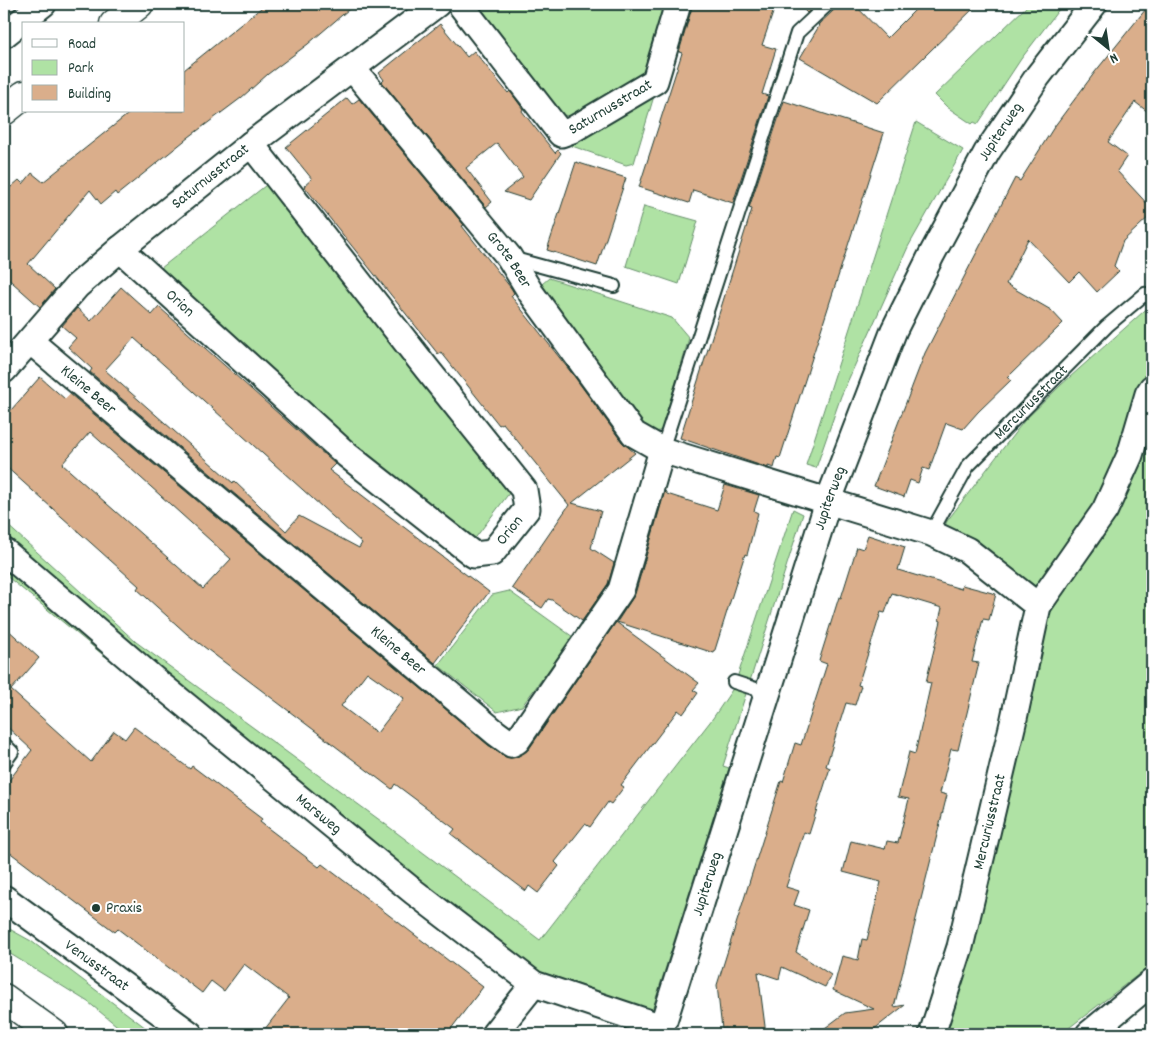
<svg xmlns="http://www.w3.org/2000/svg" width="1156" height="1038" viewBox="0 0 1156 1038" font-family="Dekko,sans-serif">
  <rect width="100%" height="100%" fill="#fff"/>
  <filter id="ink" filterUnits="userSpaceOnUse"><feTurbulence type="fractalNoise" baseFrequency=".02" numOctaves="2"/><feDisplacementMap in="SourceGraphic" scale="10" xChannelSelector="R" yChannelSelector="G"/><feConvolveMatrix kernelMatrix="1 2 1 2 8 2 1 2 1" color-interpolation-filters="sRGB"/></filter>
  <g filter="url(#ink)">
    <path fill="#afe2a4" stroke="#67906c" d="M482,4H669L646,77L574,117L558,114L473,10Z
      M1029,4H1063L1021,59L978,124L974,122L972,124L947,107L935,95Z
      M654,96L634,163L626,165L572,146L575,136Z
      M916,122L963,150L908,247L841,396L816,468L806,465Z
      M270,182L513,488L473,541L357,453L156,272Z
      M644,206L698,221L679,284L626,266Z
      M549,278L672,318L689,338L662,429L651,436L535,290Z
      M1152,304V373L1129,412L1122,438L1105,492L1040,590L1030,592L944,528L947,521L1024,421L1061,385Z
      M1152,414V964L1061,1034H945L972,935L1040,642L1054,603L1096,548L1117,515Z
      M793,509L803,514L723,766L729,768L651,1014L542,974L513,958L448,901L102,654L4,574V522L136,642L381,821L540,940L713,718L734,687Z
      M509,591L573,637L522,706L497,712L438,665L492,595Z
      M4,926L31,941L154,1034H127L88,1002L4,950Z"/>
    <path fill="#daae8b" stroke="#1f3d34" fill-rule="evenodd" d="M266,4H355L308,44L268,74L241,98L189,137L117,195L115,192L101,204L90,190L28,264L55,289L40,307L4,275V193L19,180L23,184L32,173L43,182L132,111H184V70Z
      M693,4H776L762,45L776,49L762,94L768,96L733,203L693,190L689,203L639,187L682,53L679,52Z
      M798,4H816L807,13Z
      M836,4H854L887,38L921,4H978L877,103L800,58L819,26L818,25L834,10Z
      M1150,4H1152V115L1135,102L1108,142L1127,156L1117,171L1152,209V214L1123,241L1114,266L1119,271L1097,292L1079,272L1069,282L1028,239L1006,284L1051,310L1063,323L1008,377L1011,380L978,412L963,429L946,423L929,470L923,468L918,483L910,480L904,497L874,486L925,353L1015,178L1020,181L1054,127L1095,72Z
      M440,24L467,57L474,51L508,93L510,91L523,109L522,111L555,153L558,150L561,153L529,200L504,192L523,177L497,143L466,168L492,202L486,207L382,82L384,80L379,73Z
      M347,98L352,104L359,99L464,225L462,226L511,288L514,293L511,296L574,376L622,442L635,453L572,503L601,511L591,548L614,563L608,584L582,621L552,600L548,599L542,608L512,588L569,505L503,423L499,425L441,352L438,354L304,186L312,179L286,147Z
      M784,101L884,133L780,458L777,457L774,468L768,466V468L680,438L752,209L749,208Z
      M576,162L626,178L597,266L547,250Z
      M121,287L152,315L159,307L335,464L329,470L489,592L435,663L90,372L92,369L68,347L76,338L62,326L77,308L91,321ZM134,338L362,543L359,548L299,516L286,531L234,481L233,483L105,370Z
      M40,377L65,399L70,394L487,744L503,756L510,758L517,757L529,749L616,622L699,683L693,690L698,693L683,714L678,710L621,785L624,787L611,804L608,802L590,827L585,824L555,862L559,866L538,893L529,886L526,891L451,834L455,829L395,784L392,789L187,634L137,589L139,586L4,465V418ZM90,432L231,559L203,589L62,464ZM367,672L404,698L377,733L341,706Z
      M725,485L759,495L754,511L758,513L747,555L745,554L714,653L617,622L635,594L665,491L667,494L717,510Z
      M868,535L905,547L898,570L961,589L962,585L996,594L989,620L983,619L972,662L979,663L958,750L951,749L940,793L947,795L894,1007L905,1005L868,1034H817L845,1013L874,1009L833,990L842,956L858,960L862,939L867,940L881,882L843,872L851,841L885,849L887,841L898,843L909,799L898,797L909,752L915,754L931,683L926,682L941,621L939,620L942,608L892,593L885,613L881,612L858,685L861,686L855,705L846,703L826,766L830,768L809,834L804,832L786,887L799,891L794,905L809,910L796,952L831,975L825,987L782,967L779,979L758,972L766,1034H727L726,1028L722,1029L717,985L781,781L783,782L795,743L801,745L827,664L819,661L839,597L841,598L857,547L863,549Z
      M4,626L39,658L11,690L91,762L114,731L125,739L134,727L190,769L192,766L262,819L260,822L319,867L322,864L483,987L447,1034H261L289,998L244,964L224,991L211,981L202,993L118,929L115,932L4,848V787L32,750L4,724Z"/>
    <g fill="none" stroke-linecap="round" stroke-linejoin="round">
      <g stroke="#1f3d34" stroke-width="16">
        <g id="lane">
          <path d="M511,258L614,286"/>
          <path d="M662,450L797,33L828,4"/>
          <path id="s1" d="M931,533L968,466L1107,326L1145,294L1152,299"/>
          <path d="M734,682L768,693"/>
          <path d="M4,744L12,752L4,763"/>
        </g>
      </g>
      <g stroke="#1f3d34" stroke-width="29">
        <g id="street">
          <path id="s2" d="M460,4L561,134L572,130L655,81L678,4"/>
          <path d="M4,35L43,4"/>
          <path id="s3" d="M352,68L509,257L531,293L634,434L662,450L931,533L967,550L1038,606"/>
          <path id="s4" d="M120,249L347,455L474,555L492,553L527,509L524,490L427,369L251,144"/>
          <path id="s5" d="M30,341L496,733L511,744L517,741L621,590L662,450"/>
          <path id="s6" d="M4,370L77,286L120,249L251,144L437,4"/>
          <path id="s7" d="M4,551L156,681L414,892L534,984L662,1027"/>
          <path id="s8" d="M4,898L190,1034"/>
          <path id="s9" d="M662,1027L828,502L894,330L932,254L987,152L1038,76L1094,4"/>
          <path d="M494,1034L534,984"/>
          <path id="s10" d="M932,1034L960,947L1013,723L1038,606L1105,510L1130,455L1148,394L1152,388"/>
          <path d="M1089,1034L1152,982"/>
        </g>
      </g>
      <g stroke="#1f3d34" stroke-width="31">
        <path id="secondary" d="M114,24L139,4
          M4,111L24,95
          M4,998L54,1034"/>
      </g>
      <use href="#lane" stroke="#fff" stroke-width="12"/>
      <use href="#street" stroke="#fff" stroke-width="25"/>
      <use href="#secondary" stroke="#fff" stroke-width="28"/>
    </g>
  </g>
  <circle fill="#1f3d34" stroke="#fff" stroke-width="2" cx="96" cy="908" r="5"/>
  <g text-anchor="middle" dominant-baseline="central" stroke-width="4" stroke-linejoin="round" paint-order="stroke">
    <g font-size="16" fill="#1f3d34" stroke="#fff">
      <text stroke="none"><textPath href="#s2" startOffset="221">Saturnusstraat</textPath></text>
      <text stroke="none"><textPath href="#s9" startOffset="960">Jupiterweg</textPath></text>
      <text stroke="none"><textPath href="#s6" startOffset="284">Saturnusstraat</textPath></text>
      <text stroke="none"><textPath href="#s3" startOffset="248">Grote Beer</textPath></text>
      <text stroke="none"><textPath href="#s4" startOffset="81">Orion</textPath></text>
      <text stroke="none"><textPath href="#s5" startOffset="76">Kleine Beer</textPath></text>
      <text stroke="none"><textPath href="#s1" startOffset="166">Mercuriusstraat</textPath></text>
      <text stroke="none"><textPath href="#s9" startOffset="555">Jupiterweg</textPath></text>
      <text stroke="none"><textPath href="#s4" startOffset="515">Orion</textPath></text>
      <text stroke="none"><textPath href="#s5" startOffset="481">Kleine Beer</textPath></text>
      <text stroke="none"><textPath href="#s7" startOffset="410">Marsweg</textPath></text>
      <text stroke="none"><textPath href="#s10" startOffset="220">Mercuriusstraat</textPath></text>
      <text stroke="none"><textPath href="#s9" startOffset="150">Jupiterweg</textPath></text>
      <text stroke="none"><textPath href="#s8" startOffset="115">Venusstraat</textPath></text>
    </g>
    <g font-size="16" fill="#1f3d34" stroke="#fff" text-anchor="start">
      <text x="106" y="908">Praxis</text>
    </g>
  </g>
  <rect width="1156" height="1038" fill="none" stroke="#fff" stroke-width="20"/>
  <rect x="10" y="10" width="1136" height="1018" fill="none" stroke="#1f3d34" stroke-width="2" filter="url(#ink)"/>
  <rect x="22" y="22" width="162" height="90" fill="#ffffff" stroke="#a5b1ae"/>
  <rect x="32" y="39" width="25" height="8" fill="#ffffff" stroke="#a5b1ae"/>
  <text x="68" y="48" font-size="15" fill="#1f3d34">Road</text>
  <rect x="32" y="60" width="25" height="15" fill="#afe2a4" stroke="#a5b1ae"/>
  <text x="68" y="72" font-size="15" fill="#1f3d34">Park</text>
  <rect x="32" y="85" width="25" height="15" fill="#daae8b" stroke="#a5b1ae"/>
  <text x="68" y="98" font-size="15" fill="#1f3d34">Building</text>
  <g transform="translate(1108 48) rotate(150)" stroke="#ffffff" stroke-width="4" paint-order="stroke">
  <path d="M0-4L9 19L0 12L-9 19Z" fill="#1f3d34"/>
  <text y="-8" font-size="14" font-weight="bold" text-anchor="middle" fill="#1f3d34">N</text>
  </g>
</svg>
